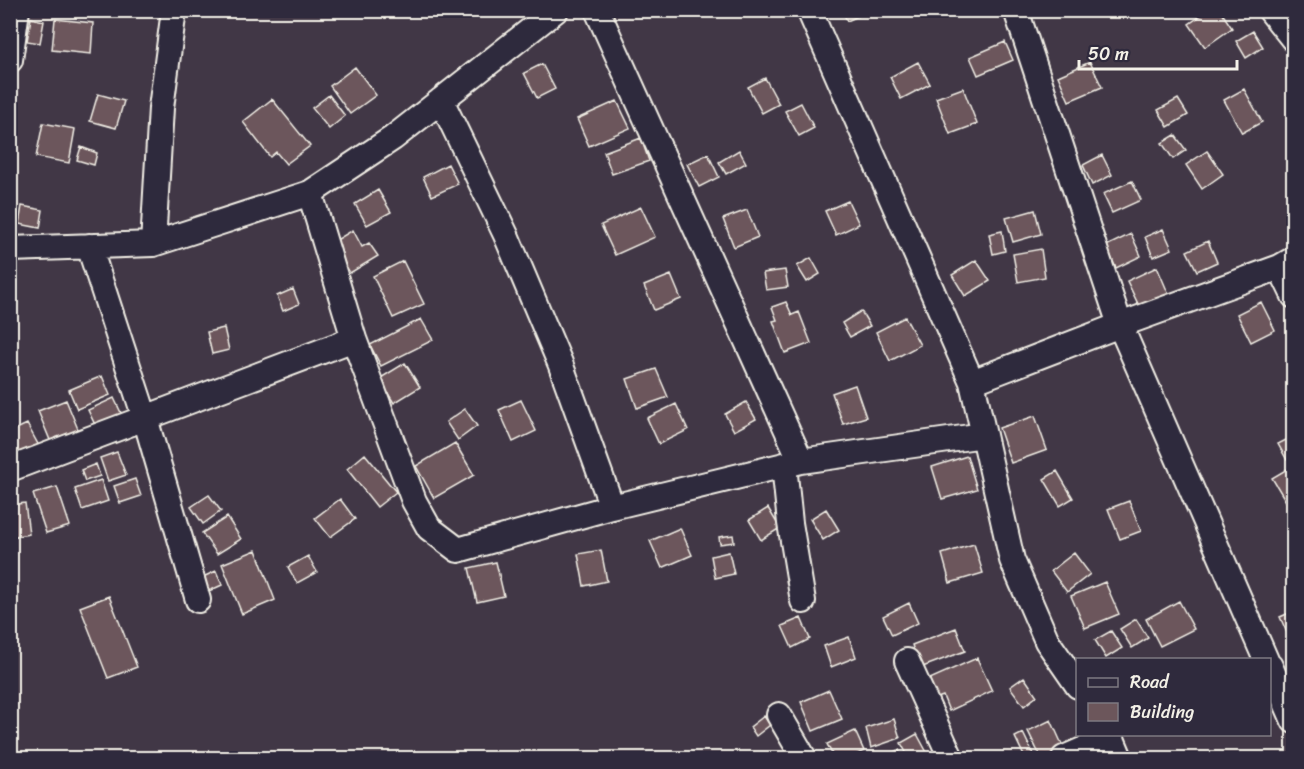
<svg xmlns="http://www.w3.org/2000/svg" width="1304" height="769" viewBox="0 0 1304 769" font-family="Sriracha,sans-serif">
  <rect width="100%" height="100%" fill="#413746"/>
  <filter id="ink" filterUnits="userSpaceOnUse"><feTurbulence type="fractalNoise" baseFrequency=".0167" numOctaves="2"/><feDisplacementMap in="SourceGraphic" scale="12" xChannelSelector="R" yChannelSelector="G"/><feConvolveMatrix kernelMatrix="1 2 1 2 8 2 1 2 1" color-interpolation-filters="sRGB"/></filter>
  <g filter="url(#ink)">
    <path fill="#6c565b" stroke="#f4f1e8" stroke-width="1.5" d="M842,10H872L847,21Z
      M1209,10H1220L1232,28L1205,47L1189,24Z
      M31,18L44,21L40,43L27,41Z
      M55,19L93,23L91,54L52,50Z
      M1253,31L1263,47L1246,58L1236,41Z
      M1005,42L1013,60L978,75L970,57Z
      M918,62L930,84L901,99L890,77Z
      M1090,62L1102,87L1069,101L1058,76Z
      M542,64L555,89L537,98L524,73Z
      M355,67L376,95L350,114L330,86Z
      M765,78L779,104L762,113L748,87Z
      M963,88L977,124L950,134L936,98Z
      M1244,89L1262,122L1242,133L1224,100Z
      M98,94L124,101L116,128L90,121Z
      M329,95L345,116L329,129L312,108Z
      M272,99L310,146L286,164L276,152L270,157L243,122Z
      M1178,99L1188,115L1168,127L1158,110Z
      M617,101L630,128L589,146L577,119Z
      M801,103L814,128L799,136L785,111Z
      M43,123L75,129L69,163L36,157Z
      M1175,135L1186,150L1173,159L1162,143Z
      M641,138L649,161L612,174L604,152Z
      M81,147L97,153L94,165L77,160Z
      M739,150L746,163L726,174L719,162Z
      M1207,151L1223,174L1202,189L1186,165Z
      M708,154L719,177L699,187L687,164Z
      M1102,155L1112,175L1092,185L1083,165Z
      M448,164L458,184L432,196L423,177Z
      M1132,181L1141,200L1112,213L1103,194Z
      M378,190L391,212L367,225L355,204Z
      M848,201L859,224L836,235L825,211Z
      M22,206L43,210L40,228L19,224Z
      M641,207L655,237L615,255L601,225Z
      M747,210L758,237L734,247L723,219Z
      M1035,210L1041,234L1013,242L1006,218Z
      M1163,229L1172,249L1153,257L1145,237Z
      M353,230L362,247L369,243L378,256L350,273L333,242Z
      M1002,231L1005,251L993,254L989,234Z
      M1131,234L1141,256L1116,268L1106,246Z
      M1208,241L1217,262L1197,271L1187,251Z
      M1041,249L1045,277L1018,282L1013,254Z
      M811,258L820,274L807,282L797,266Z
      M976,260L990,281L965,296L952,275Z
      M403,261L424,304L393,318L373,276Z
      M1157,267L1169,295L1140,308L1127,281Z
      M785,270L788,287L766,290L763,273Z
      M671,275L681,299L654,310L644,286Z
      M293,289L299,304L283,311L277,296Z
      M786,302L792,315L799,312L811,343L785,353L773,321L777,320L772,307Z
      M1261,302L1275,330L1251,342L1237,314Z
      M861,311L870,326L850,337L842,323Z
      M905,317L920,345L890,361L876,332Z
      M421,319L433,340L381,366L370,345Z
      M224,328L229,350L212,354L207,332Z
      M405,363L420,387L394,403L379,379Z
      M656,369L668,397L637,408L627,379Z
      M102,376L110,395L77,409L69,390Z
      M855,385L866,417L843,424L832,393Z
      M114,398L123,417L97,429L88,410Z
      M66,400L80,434L52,445L38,411Z
      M521,400L536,431L513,442L499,410Z
      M746,402L756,419L734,431L725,414Z
      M676,404L688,430L659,444L647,418Z
      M465,409L477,426L458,440L446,422Z
      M1035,416L1047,450L1011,463L999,428Z
      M27,424L40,448L14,461L10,455V432Z
      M1294,436V456L1287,460L1278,444Z
      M455,443L474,475L434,498L416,466Z
      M117,452L126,475L108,481L100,458Z
      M365,454L396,492L377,507L347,469Z
      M967,456L977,489L942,499L932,467Z
      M96,464L100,476L85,481L81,470Z
      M1294,465V499L1287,503L1272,478Z
      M1057,471L1073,498L1060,506L1044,479Z
      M135,479L141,496L120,503L114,486Z
      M101,480L108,501L82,510L75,489Z
      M57,487L70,526L46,533L33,494Z
      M209,495L221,511L203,524L191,507Z
      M340,499L355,519L330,537L315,518Z
      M1129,501L1141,531L1120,539L1108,509Z
      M25,503L29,534L10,537V505Z
      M768,508L780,528L761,540L749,520Z
      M826,509L839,530L823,540L810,519Z
      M227,517L241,539L217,554L202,533Z
      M680,528L692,555L662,568L650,541Z
      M733,535L734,542L720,544L719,537Z
      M974,544L983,573L950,583L942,554Z
      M256,550L275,600L242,614L222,564Z
      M601,550L607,581L584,586L578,554Z
      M729,552L734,574L715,578L711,556Z
      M1074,553L1090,574L1067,592L1051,571Z
      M308,556L317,572L297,583L288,567Z
      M496,562L504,596L477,602L469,568Z
      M216,571L222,585L209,591L203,577Z
      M1105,582L1119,614L1085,628L1071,596Z
      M109,596L137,667L108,678L80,607Z
      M1179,601L1194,629L1160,646L1146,619Z
      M909,603L918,623L892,635L883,616Z
      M1294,611V644H1292L1280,617Z
      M801,618L810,639L792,648L782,626Z
      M1136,619L1148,638L1132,648L1120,629Z
      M956,628L965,651L920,668L912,645Z
      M1111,631L1122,648L1106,658L1095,640Z
      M849,637L856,657L831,667L824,646Z
      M977,658L992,691L949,711L943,696L932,700L923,682Z
      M1024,677L1037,696L1024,706L1010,687Z
      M829,690L842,719L813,731L801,702Z
      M764,716L770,725L756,736L750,727Z
      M894,719L900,738L871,748L866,728Z
      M1051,720L1065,751L1049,758H1041L1028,731Z
      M855,731L864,751L849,758H834L827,744Z
      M1023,733L1035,758H1025L1015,737Z
      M917,734L930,758H909L901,743Z
      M899,750L902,758H880L879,757Z"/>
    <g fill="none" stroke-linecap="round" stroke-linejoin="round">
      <g stroke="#f4f1e8" stroke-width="28">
        <path id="street" d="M597,10L801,461
          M809,10L972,382L1012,560L1047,641L1078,686
          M1016,10L1120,325L1266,660
          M1270,10L1294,40
          M10,60L17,10
          M441,100L506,235L560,363L612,507
          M310,193L354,339L414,501L429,528L458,550L612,507L801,461L984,435
          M153,244L161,108L174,10
          M89,246L145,418L198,600
          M10,249L153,244L310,193L393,138L556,10
          M1280,267L1294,296
          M972,382L1120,325L1280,267L1294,259
          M784,465L790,523L803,601
          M10,469L354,339
          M907,661L951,758
          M1270,666L1294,721
          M779,715L804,758
          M1110,734L1120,758
          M1064,758L1112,737"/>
      </g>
      <use href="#street" stroke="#2f2a3d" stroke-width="24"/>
    </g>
  </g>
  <rect width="1304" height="769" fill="none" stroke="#2f2a3d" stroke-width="36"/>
  <rect x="18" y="18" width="1268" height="733" fill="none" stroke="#f4f1e8" stroke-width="2" filter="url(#ink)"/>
  <rect x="1076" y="658" width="195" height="78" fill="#2f2a3d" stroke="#7e7a81" stroke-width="1.5"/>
  <rect x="1088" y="678" width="30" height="9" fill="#2f2a3d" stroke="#7e7a81" stroke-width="1.5"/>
  <text x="1130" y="688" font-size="18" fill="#f4f1e8">Road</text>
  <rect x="1088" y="703" width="30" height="18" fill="#6c565b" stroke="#7e7a81" stroke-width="1.5"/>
  <text x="1130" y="718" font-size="18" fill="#f4f1e8">Building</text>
  <path d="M1079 60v9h158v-9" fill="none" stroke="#f4f1e8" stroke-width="3"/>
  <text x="1088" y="60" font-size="18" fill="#f4f1e8" stroke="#2f2a3d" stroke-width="4.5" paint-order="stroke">50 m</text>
</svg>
